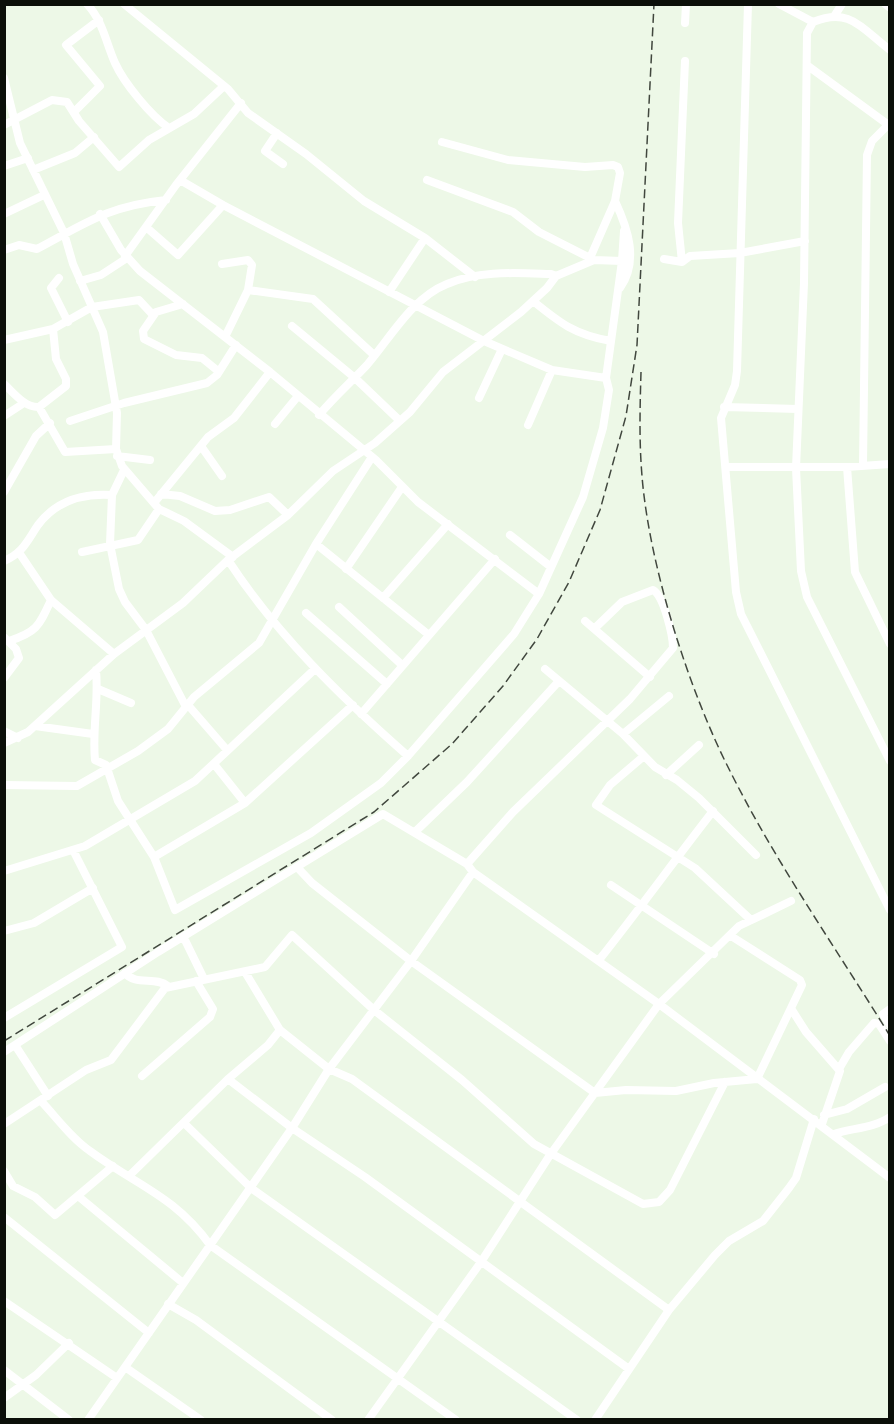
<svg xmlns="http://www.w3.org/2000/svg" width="894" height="1424" viewBox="0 0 894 1424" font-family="Helvetica,sans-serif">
  <rect width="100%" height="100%" fill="#edf8e7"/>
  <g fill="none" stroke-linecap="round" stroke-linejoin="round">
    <path stroke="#fff" stroke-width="8" d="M87,4C103,21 106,43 115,63C124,83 151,116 169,128
      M124,4L228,89L248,113L306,154L364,201L425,238L475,277
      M748,4L737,371L735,385L721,418L736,592L741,614L890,910
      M779,4L813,22
      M885,4L890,8
      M835,15L842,4
      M685,23L686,4
      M890,50C861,28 850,7 813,22L807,33L804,283L796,468L801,571L807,597L890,761
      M808,66L890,126
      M4,78L20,143L64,233L73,264L103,332L117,413L116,449L122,466L159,509L184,521L233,557
      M74,112L100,86L66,45L99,20
      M4,125L52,100L67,102L79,121L119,167L149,140L194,114L224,86
      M277,133L265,151L283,164
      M442,142L508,160L585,167L613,165L618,167L620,173L615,201L590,258
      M4,166L28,158
      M33,170L75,153L94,137
      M180,180L223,205L484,341L552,370L606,378
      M427,180L513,212L539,232L594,260
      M615,201C628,229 639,261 620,288
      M4,214L44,195
      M100,214L121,250L140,271L270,372L376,460L418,502L539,594
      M146,227L178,255L223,205
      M4,250L19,245L37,249C86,223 108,206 166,200
      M125,256L176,185L241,103
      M664,259L682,262L690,256L740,253L805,241
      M622,261L624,231
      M682,262L678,223L685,61
      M222,264L248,260L252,265L248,290L225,337
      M59,278L51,288L68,322
      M80,281L101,275L127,258
      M248,290L313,299L374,355
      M389,292L425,238
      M533,301C560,323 575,335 611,341
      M183,304L156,312L143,331L144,339L176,355L202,358L218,371
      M292,326L355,378L400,421
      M4,340L53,329L92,307L139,300L153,315
      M4,384C14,393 25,408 39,407L66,386V379L56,359L53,329
      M479,398L502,349
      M39,407L65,452L116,449
      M724,407L798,409
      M319,415C334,397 351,382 367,365C391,337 412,298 447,284C478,270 518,273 551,274L556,276
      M4,416L24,403
      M70,421L124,403L207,383L217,375L236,345
      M275,424L298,396
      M528,425L552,370
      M201,446L222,476
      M117,456L150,460
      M863,465L867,155L872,141L888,125
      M726,467H847L890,464
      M847,467L855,572L890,644
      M124,470L112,495L110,544L119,589L125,602L146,630L186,707
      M4,492L36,436L50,423
      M161,494L180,496L215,511L230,510L269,497L288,515
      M154,503L208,437L234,418L270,372
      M510,535L551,567
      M316,544L429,635
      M82,552L138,540L159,509
      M20,554L51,600L114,654
      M228,560C276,634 342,698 408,756
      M4,561C23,553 27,541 38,525C56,501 83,493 112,495
      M346,569L402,487
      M383,598L448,524
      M339,607L402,665
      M306,613L387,684
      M585,621L650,677
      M9,641C37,632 39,626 51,600
      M545,669L623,734L655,767L677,780L699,798L756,855
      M4,678L19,658L16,649L5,638
      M98,689L131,703
      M188,705L227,750
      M361,714L495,559
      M35,726L93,734
      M4,731L18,738
      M623,734L669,696
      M4,743L28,732L114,654L183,603L228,560L288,515L333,471L375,443L410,412L443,372L521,312L547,288L556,276L594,260L622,261L606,378L609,390L603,428L583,497L539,594L514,634L408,756L381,783L311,833L175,910L154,857L118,801L106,765L95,760C92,730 99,700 96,670
      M644,756L610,785L596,805L695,868L751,920
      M214,764L245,803
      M666,775L699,745
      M4,785L77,786L138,751L168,729L194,697L259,643L316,544L372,457
      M416,831L467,782L559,681
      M154,857L245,803L353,705
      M467,864L513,812L630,699L673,648C673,636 664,596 653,590L622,602L595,628
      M297,867L312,883L411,961L595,1093L626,1090L676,1091L714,1083L757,1079L802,985L800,980L731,936
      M4,871L85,846L195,781L315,669
      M611,885L714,954
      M4,931L34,923L93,888
      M184,938L204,979
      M599,960C638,911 674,861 713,811
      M245,972L280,1030L329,1069L352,1079L669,1310
      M125,973C135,986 156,976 168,986
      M890,1009L883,1014L890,1025
      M792,1010L806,1032L840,1071L822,1124
      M4,1018L122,947L73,850
      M15,1045L48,1096
      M4,1052L158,952L383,814L467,864L473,872L659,1004L890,1178
      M839,1069L849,1052L874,1023L879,1024L890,1041
      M142,1076L210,1017L213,1009L196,981
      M228,1079L292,1128L365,1177L629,1369
      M41,1101C57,1118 71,1138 90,1151C136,1185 175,1196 210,1245L456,1420
      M824,1115L847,1109L885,1087
      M4,1124L86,1070L111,1060L165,988L265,967L292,935L374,1010L462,1080L534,1144L643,1204L659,1202L670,1190L725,1082
      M185,1124L251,1188L577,1420
      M834,1134C853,1128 874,1128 890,1117
      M4,1171L13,1186L35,1197L55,1215L113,1166
      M129,1176L228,1079L268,1045L280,1030
      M78,1196L183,1283
      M4,1217L149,1333
      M4,1301L117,1378
      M168,1304L196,1320L332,1420
      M125,1367L201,1420
      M4,1370L69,1420
      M4,1398L36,1375L69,1343
      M88,1420L292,1128L329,1069L411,961L473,872
      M368,1420L481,1262L550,1155L659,1004L739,926L791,901
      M595,1420L669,1310L715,1255L729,1241L763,1221L789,1188L796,1178L814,1119"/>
    <path stroke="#41473e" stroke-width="1.5" stroke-dasharray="9 4.5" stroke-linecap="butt" d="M641,372C640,407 639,441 642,476C649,565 689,691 730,771C776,863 836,948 890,1036
      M4,1041L374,812L452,744L503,686L537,639L569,582L600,510L626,416L637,345L654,4"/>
  </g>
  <rect width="894" height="1424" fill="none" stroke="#0b0f09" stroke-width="12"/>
</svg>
